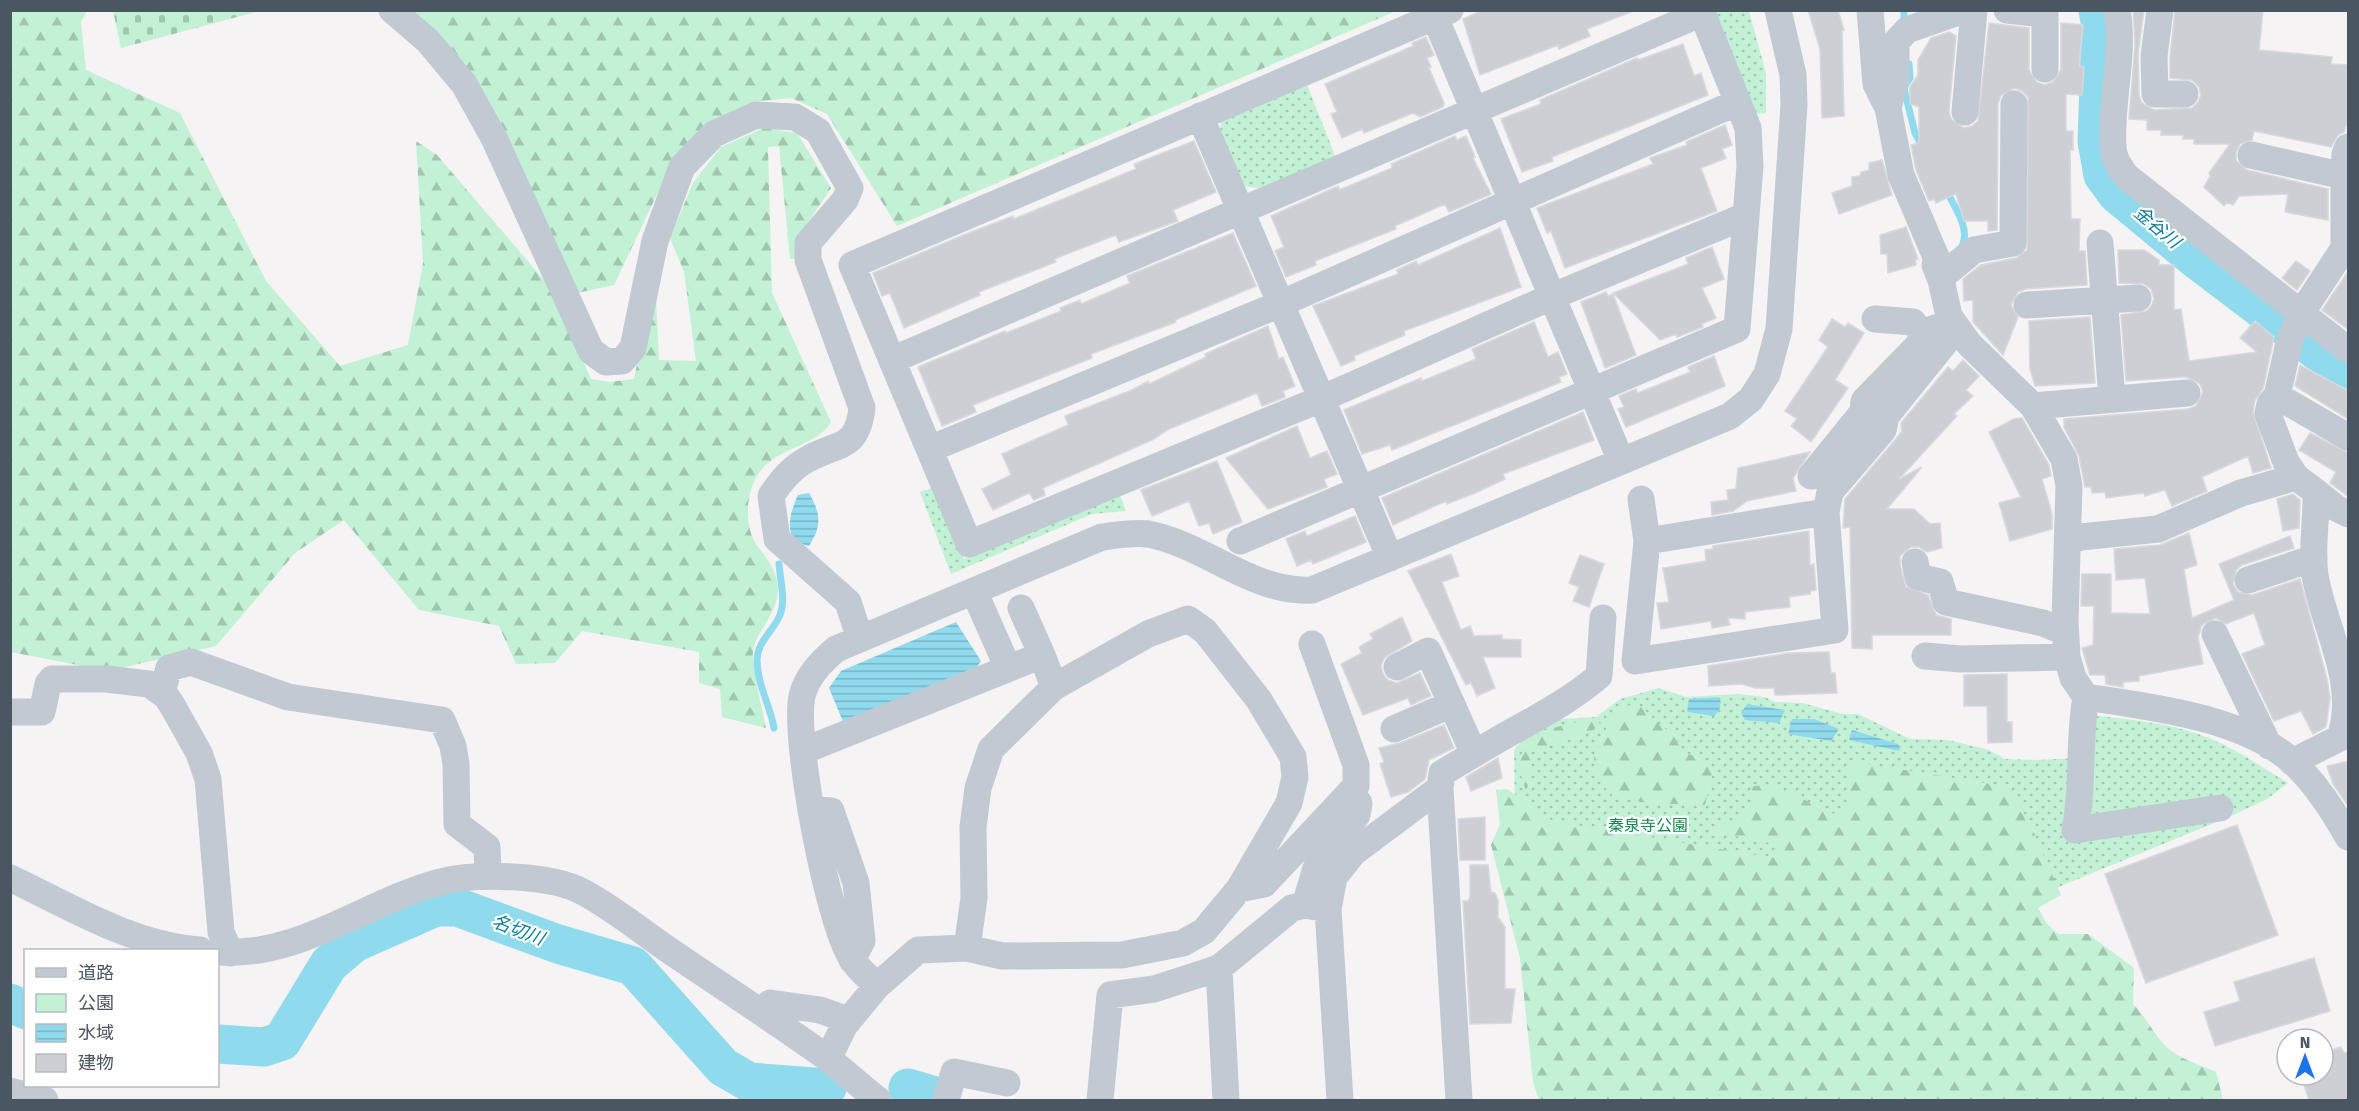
<svg xmlns="http://www.w3.org/2000/svg" width="2359" height="1111" viewBox="0 0 2359 1111" font-family="'Fira Sans','Noto Sans JP',sans-serif">
  <defs>
    <pattern id="green-dots" width="8" height="8" patternUnits="userSpaceOnUse" patternTransform="scale(1.5)"><rect width="8" height="8" fill="#c3f1d5"/><path d="M2 2h.1M6 6h.1" fill="none" stroke="#a0c6b0" stroke-width="1.8" stroke-linecap="round"/></pattern>
    <pattern id="forest-firs" width="22" height="20" patternUnits="userSpaceOnUse" patternTransform="scale(1.5)"><rect width="22" height="20" fill="#c3f1d5"/><path d="M5 1l3.5 6h-7zM16 11l3.5 6h-7z" fill="#a0c6b0"/></pattern>
    <pattern id="cemetery-stones" width="16" height="16" patternUnits="userSpaceOnUse" patternTransform="scale(1.5)"><rect width="16" height="16" fill="#c3f1d5"/><path d="M2 7V4a2 2 0 0 1 4 0v3zM10 15v-3a2 2 0 0 1 4 0v3z" fill="#a0c6b0"/></pattern>
    <pattern id="water-rules" width="6" height="5" patternUnits="userSpaceOnUse" patternTransform="scale(1.5)"><rect width="6" height="5" fill="#90daee"/><path d="M0 2.5h6" fill="none" stroke="#78b4c4"/></pattern>
  </defs>
  <rect width="100%" height="100%" fill="#f5f3f3"/>
  <path fill="url(#green-dots)" d="M1712,11H1749L1766,73V113L1756,114Z
    M1304,77L1336,158L1258,188L1244,186L1220,133L1222,114Z
    M934,487L964,559L1120,495L1126,511L1092,514L951,574L920,492Z
    M1659,688L1686,697L1738,694L1765,697L1775,702L1802,703L1843,714H1858L1910,739L1948,740L1989,750L2005,759L2037,760L2077,758L2092,715C2132,720 2174,723 2211,739C2238,750 2263,768 2288,783L2267,799L2231,816L2056,888L1750,891L1515,811L1514,750L1525,737L1560,719L1596,717L1620,699Z"/>
  <path fill="url(#forest-firs)" d="M10,11H87L81,22L86,70L180,113L266,281L340,366L408,345L423,263L416,141L437,155L550,287L591,379L610,382L634,379L655,274L659,360L696,361L684,272L670,238L693,183L721,147L764,128L797,133L831,188L803,230L795,259H790L779,146L768,147L772,293L831,422C820,444 778,448 761,470C746,489 743,523 756,544C766,558 777,569 778,588C778,615 755,632 753,651C751,663 763,713 766,728L722,717L720,689L699,683V652L582,631L555,663L516,664L499,626L419,610L344,520L295,553L216,646L108,671L11,652Z
    M412,11H1396L897,226L827,114L791,98L752,102L711,123L661,186L614,285L577,293Z
    M1634,703C1651,712 1655,726 1676,734L1680,751L1708,761L1713,770L1705,805L1648,803L1614,797L1595,777L1594,756L1613,714Z
    M1598,719L1600,725L1591,731L1530,751L1531,779L1526,790C1502,734 1554,725 1598,719Z
    M1850,761L2009,787L2030,824L2061,895L2038,908L2047,924L2058,934H2088L2134,968L2133,1004C2146,1017 2153,1033 2165,1046C2178,1058 2200,1065 2216,1072L2223,1100H1539L1533,1082L1520,958L1491,845L1500,824L1496,790L1507,789L1553,821L1774,858L1775,844L1715,832L1717,825L1739,821L1752,799V786H1776L1836,815L1848,801Z"/>
  <path fill="url(#cemetery-stones)" d="M113,11V10L260,11L121,48Z"/>
  <path fill="url(#water-rules)" d="M809,493C821,514 822,526 809,546L794,542C786,525 791,511 798,495Z
    M956,622L981,661L977,667L844,724L829,688L841,671Z
    M1718,697L1721,702L1719,711L1714,716L1687,712L1689,699Z
    M1747,704L1785,710L1779,723L1745,720L1741,713Z
    M1792,719H1814L1839,729L1831,741L1788,734Z
    M1852,730L1898,744L1900,748L1899,751L1849,740Z"/>
  <g fill="none" stroke-linecap="round" stroke-linejoin="round">
    <path stroke="#90daee" stroke-width="7" d="M1904,10V18
      M1909,64L1910,78L1904,87L1905,93L1915,133L1922,146
      M1946,190C1954,206 1971,229 1962,246
      M774,728C770,705 757,684 757,660C757,642 774,630 780,615C786,600 780,579 779,564"/>
    <path stroke="#90daee" stroke-width="39" d="M2098,10L2101,27L2097,141L2103,175L2117,194L2197,260L2320,353L2348,371
      M10,1003L26,1010
      M218,1044L264,1047L282,1041L329,964L354,943L436,907H457L558,944L633,966L723,1067L749,1082L827,1088
      M908,1088L935,1096L939,1100"/>
  </g>
  <path fill="#cdcfd5" stroke="#d7d9de" stroke-width="1.5" d="M1483,10H1630L1631,12L1587,29L1590,36L1559,49L1558,45L1480,75L1463,19Z
    M1808,10H1838L1844,30L1842,31L1844,116L1822,118L1820,49Z
    M2133,10H2144L2138,54L2139,95L2142,103L2154,110L2192,108L2198,102L2201,95L2199,87L2192,80L2170,78V57L2175,10H2263L2259,50L2332,57L2331,64L2349,65V116L2344,132L2338,135L2331,147L2254,131L2252,140L2240,144L2236,152V160L2247,170L2328,189V220L2285,212L2288,194L2239,196L2233,205L2227,202L2224,206L2204,187L2210,176L2209,173L2230,144H2194V139H2183V135H2161V130H2147V120L2129,119L2135,46Z
    M1989,23L2029,28V70L2037,82L2044,85L2053,82L2061,70V23L2083,25L2079,66L2084,67L2082,95L2066,94V131H2073V150H2070L2071,219H2080L2079,251H2085L2087,285L2026,289L2018,292L2011,305L2018,317L2003,355L1973,322V300L1964,301L1963,279L1981,265L2016,258L2027,250L2028,97L2022,91L2014,88L2001,96L1998,103L1997,230L1988,231V221H1964L1956,194L1936,203L1934,199L1929,201L1916,170L1911,145L1919,143V107L1910,104V87L1918,75V60L1931,38L1949,32L1956,36L1949,111L1951,119L1964,128L1972,126L1978,121Z
    M1426,37L1434,55L1427,58L1431,67L1429,68L1444,103L1443,107L1420,117L1413,113L1364,133L1362,129L1342,138L1331,114L1337,112L1325,84L1413,46L1412,43Z
    M1683,44L1694,76L1701,73L1708,95L1552,157L1553,161L1522,172L1501,119L1541,104L1540,100L1637,58L1638,60Z
    M1725,125L1732,145L1722,149L1726,158L1701,168L1717,211L1565,268L1551,231L1547,233L1537,208L1653,164L1650,158L1687,145L1686,142Z
    M1455,136L1457,140L1466,136L1475,157L1473,158L1491,194L1449,212L1445,204L1395,226L1396,229L1315,261L1316,265L1286,277L1275,251L1284,247L1271,216L1338,186L1339,190L1392,168L1391,164Z
    M1194,141L1216,192L1173,210L1178,221L1119,242L1116,235L1054,259L1056,262L979,292L980,295L904,328L890,293L882,296L873,273L971,232L1013,216L1014,219L1136,169L1134,164Z
    M1882,160L1892,195L1839,214L1832,193L1852,186V177L1860,176L1861,172L1869,170V163Z
    M1906,227L1918,259L1915,260L1916,265L1888,273L1887,254H1881L1880,235Z
    M1500,228L1521,287L1404,331L1405,335L1354,356L1355,360L1341,366L1313,306L1398,274L1397,270L1416,261L1418,265Z
    M1233,233L1256,286L1175,320L1176,322L1091,354L1092,358L973,405L976,412L942,426L918,367L1005,331L1006,333L1061,311L1060,308L1080,300L1081,304L1130,283L1127,276Z
    M1712,247L1724,279L1702,288L1716,318L1702,324L1703,327L1677,337L1676,334L1660,340L1613,293L1688,264L1686,258Z
    M2118,250H2144L2159,260V265H2174V310L2181,309L2189,361L2257,352L2240,338L2255,321L2274,337L2263,389L2255,400L2253,412L2271,468L2253,473L2248,456L2202,477L2207,491L2172,506L2165,490L2145,496L2144,493L2106,498L2105,492L2092,493L2091,487H2085L2079,456L2064,427V419L2188,409L2196,406L2203,392L2200,384L2186,377L2126,381L2121,315L2146,311L2152,305L2154,298L2151,289L2144,284L2119,283Z
    M2296,261L2310,271L2297,290L2282,278Z
    M2349,270V330L2322,310Z
    M1606,292L1608,296L1613,294L1636,355L1605,368L1581,302Z
    M2090,317L2095,383L2035,386L2030,369L2029,321Z
    M1832,319L1845,327L1848,323L1864,333L1835,380L1848,388L1811,442L1791,426L1797,419L1785,411L1828,347L1819,340Z
    M1534,322L1548,357L1558,352L1567,374L1559,377L1561,382L1392,450L1390,445L1362,454L1344,410L1421,378L1422,381L1476,359L1472,349Z
    M1268,326L1279,359L1283,357L1295,386L1283,391L1285,397L1262,406L1257,393L1169,429L1152,440L1043,488L1045,495L1034,500L1029,493L993,510L982,489L1011,475L1002,454L1068,425L1065,416L1132,390L1148,381L1149,384L1206,357L1205,354Z
    M1714,356L1725,386L1626,427L1618,409L1624,407L1619,396L1636,389L1638,393L1690,372L1688,367Z
    M1963,360L1979,376L1966,390L1973,396L1954,414L1957,416L1899,479L1922,467L1887,509H1914L1930,524L1940,523L1942,548L1927,552L1919,547H1911L1900,556V565L1906,587L1928,595L1936,615L1951,619V635H1872V649L1852,648L1850,527L1843,528L1845,499L1895,440L1902,431L1901,423L1942,374L1948,367L1953,371Z
    M2300,365L2349,391L2348,419L2295,386Z
    M1583,412L1594,440L1503,474L1505,479L1475,493L1447,504L1446,501L1393,525L1382,498Z
    M2022,418L2049,465L2051,476L2042,479L2052,514V529L2010,541L1999,503L2021,497L1989,432L2014,419Z
    M1297,426L1310,458L1327,451L1337,474L1324,479L1327,487L1268,509L1226,458Z
    M2310,433L2349,453V497L2330,483L2336,472L2299,450Z
    M1810,452L1793,478L1796,491L1747,501L1733,511L1712,515L1711,502L1728,500L1727,490L1736,489L1738,468Z
    M1217,461L1242,522L1213,534L1209,523L1199,526L1189,501L1152,516L1141,490Z
    M2293,494L2300,500L2299,528L2283,531L2277,499Z
    M1355,516L1366,542L1313,564L1311,560L1297,566L1286,539L1305,531L1307,536Z
    M1809,531L1810,565L1814,564L1816,590L1811,591L1810,594L1789,597L1790,607L1745,612V619L1728,618L1730,625L1712,628L1711,621L1661,629L1657,603L1669,602L1663,568L1706,561L1705,550L1713,549V546Z
    M2189,533L2197,565L2184,569L2192,618L2234,600L2219,564L2290,536L2294,548L2242,565L2236,570L2233,584L2238,592L2252,595L2300,579L2327,679L2330,698L2326,727L2313,734L2301,711L2274,721L2242,654L2265,645L2254,613L2226,624L2216,618L2202,625L2198,637L2203,664L2139,676V681L2123,682V687L2106,684L2105,675H2090L2082,648L2093,645L2094,606H2081L2082,574H2111V613L2150,614L2145,578L2116,580L2114,549L2160,545Z
    M1451,554L1459,576L1442,582L1461,630L1470,626L1474,636L1502,635V639L1521,640V657H1483L1495,688L1477,696L1471,683L1466,685L1408,571Z
    M1580,555L1604,564L1589,607L1573,601L1579,587L1569,583Z
    M1402,617L1412,641L1384,658L1381,666L1383,674L1388,680L1397,683L1420,673L1431,696L1411,705L1408,698L1363,715L1341,664L1362,653L1359,647L1373,639L1370,634Z
    M1829,652L1831,673H1835L1837,693L1775,695L1774,688H1755L1742,684L1709,686L1708,666L1789,653Z
    M2007,674V722H2012V742L1988,743L1987,706H1964V675Z
    M1444,725L1454,748L1429,760L1425,779L1408,792L1391,797L1380,764L1384,762L1379,748L1400,743Z
    M1498,758L1502,778L1471,791L1466,777Z
    M2349,761V807L2333,784L2327,766Z
    M1485,817V860H1460L1458,819Z
    M2237,825L2278,935L2146,983L2105,874Z
    M1470,865H1488L1491,892L1495,893L1498,900V917L1505,927V989H1515L1511,1023L1470,1024L1463,901H1468L1470,897Z
    M2314,958L2330,1011L2215,1046L2204,1012L2240,1001L2234,982Z
    M2341,1047L2344,1053L2349,1052V1101H2309L2301,1075H2323V1053Z"/>
  <g fill="none" stroke-linecap="round" stroke-linejoin="round">
    <path stroke="#c1cad2" stroke-width="27" d="M392,10L428,41L464,84L494,138L591,351L606,362L622,361L633,348L655,241L682,167L714,134L756,115L795,117L818,131L850,188L845,200L808,243V260L862,408C857,450 839,442 808,459C791,468 781,481 771,496L777,539L848,602L860,639
      M1450,10L852,265L969,544L1321,399L1551,297L1745,216
      M1870,10L1876,84L1888,108L1901,175L1936,257L1949,316L1969,344L2033,406L2064,459L2069,486L2065,621L2067,657L2073,678L2086,697C2150,707 2244,717 2294,763C2317,785 2333,810 2348,837
      M2007,10L2045,14V69
      M2117,10C2125,57 2110,101 2113,146C2113,158 2120,167 2126,176L2348,350
      M2160,10L2154,56L2155,94H2185
      M1435,17L1621,461
      M1888,108L1896,78V42L1907,30L1964,10
      M1965,112L1974,10
      M1200,116L1390,558
      M2251,155L2344,176
      M2100,243L2112,399
      M1935,265L1940,278L1974,250L2013,243L2014,104
      M2027,305L2138,298
      M1875,319L1913,322L1926,338
      M892,360L1702,13
      M2277,396L2348,437
      M2033,406L2187,393
      M930,449L1280,304L1738,102
      M1811,476L1863,412L1864,401L1935,328L1956,329
      M2316,492L2336,508L2348,514
      M1641,499L1647,541
      M1826,512L1647,541L1635,661L1835,630L1826,512L1830,492L1883,430L1886,416L1956,329
      M1240,541L1737,329L1750,166L1748,128L1701,10
      M2068,542L2081,537L2158,529L2241,493L2296,477
      M1915,562L1918,577L1940,582L1946,602L2043,623L2065,632
      M2248,580L2314,558
      M974,591L1008,668
      M1021,608L1042,655
      M2215,634L2269,746
      M1925,656L1961,659L2067,657
      M1397,667L1428,651L1474,754L1442,773L1440,788
      M159,691L164,685L169,668L191,662L288,697L442,720L453,746L456,764L457,824L487,847L488,875
      M2086,697C2078,741 2084,786 2075,830L2220,808
      M10,712H42L48,684L52,679H106L149,684L166,696L172,705L199,753L208,779L221,932L230,953
      M1394,729L1452,704
      M803,751L1042,655L1054,687
      M1474,754C1517,727 1560,709 1599,676L1603,618
      M2292,762L2340,738C2359,683 2324,629 2315,575C2311,548 2317,519 2316,492L2296,477L2286,462L2268,414L2270,404L2277,396L2289,343L2300,315L2344,248V176L2345,154L2348,147
      M811,809L831,811L856,883L862,941L852,960
      M10,878C71,907 132,945 200,950
      M1239,889L1264,884L1356,786V765L1312,644
      M1305,905L1316,868L1357,815L1359,803L1350,792
      M1328,909L1340,1100
      M967,948L974,898L973,827L978,788L991,749L1054,687L1148,634L1188,619L1205,631L1259,700L1293,757L1295,777L1289,803L1239,889L1204,931L1183,943L1122,955L1002,956L967,948L918,950L877,986C869,978 858,969 852,959C828,923 793,738 802,696C807,676 821,662 836,649L1102,537C1116,535 1133,532 1148,534C1206,545 1251,593 1312,590L1730,416L1751,399L1767,374L1779,329L1794,105L1793,75L1778,10
      M218,952C300,958 365,902 440,882C476,873 550,874 583,892C615,909 646,935 676,955C726,989 777,1022 826,1057C844,1071 861,1087 878,1100
      M1219,968L1226,1100
      M770,1003L820,1010L848,1020
      M828,1059L844,1026L877,986
      M10,1091L45,1100
      M946,1100L954,1072L1007,1083
      M1100,1100L1110,995L1154,989L1219,968L1292,908L1305,905L1328,909L1334,877L1353,853L1440,788L1459,1100"/>
  </g>
  <g text-anchor="middle" dominant-baseline="central" stroke-width="4.5" stroke-linejoin="round" paint-order="stroke">
    <g font-size="16" fill="#17864f" stroke="#fff">
      <text x="1648" y="825">秦泉寺公園</text>
    </g>
    <g font-size="18" font-style="italic" fill="#0c7c9b" stroke="#fff">
      <text transform="translate(2157 227) rotate(40)">金谷川</text>
      <text transform="translate(518 930) rotate(21)">名切川</text>
    </g>
  </g>
  <rect width="2359" height="1111" fill="none" stroke="#4a5661" stroke-width="24"/>
  <rect x="24" y="949" width="195" height="138" fill="#ffffff" stroke="#b7bbc0" stroke-width="1.5"/>
  <rect x="36" y="968" width="30" height="9" fill="#c1cad2" stroke="#b7bbc0" stroke-width="1.5"/>
  <text x="78" y="979" font-size="18" fill="#4a5661">道路</text>
  <rect x="36" y="994" width="30" height="18" fill="#c3f1d5" stroke="#b7bbc0" stroke-width="1.5"/>
  <text x="78" y="1009" font-size="18" fill="#4a5661">公園</text>
  <rect x="36" y="1024" width="30" height="18" fill="url(#water-rules)" stroke="#b7bbc0" stroke-width="1.5"/>
  <text x="78" y="1039" font-size="18" fill="#4a5661">水域</text>
  <rect x="36" y="1054" width="30" height="18" fill="#cdcfd5" stroke="#b7bbc0" stroke-width="1.5"/>
  <text x="78" y="1069" font-size="18" fill="#4a5661">建物</text>
  <g transform="translate(2305 1057)"><circle r="28" fill="#ffffff" stroke="#b7bbc0" stroke-width="1.5"/>
  <path d="M0-4.5L10 22L0 15L-10 22Z" fill="#1a73e8"/>
  <text y="-9" font-size="16" font-weight="bold" text-anchor="middle" fill="#4a5661">N</text>
  </g>
</svg>
